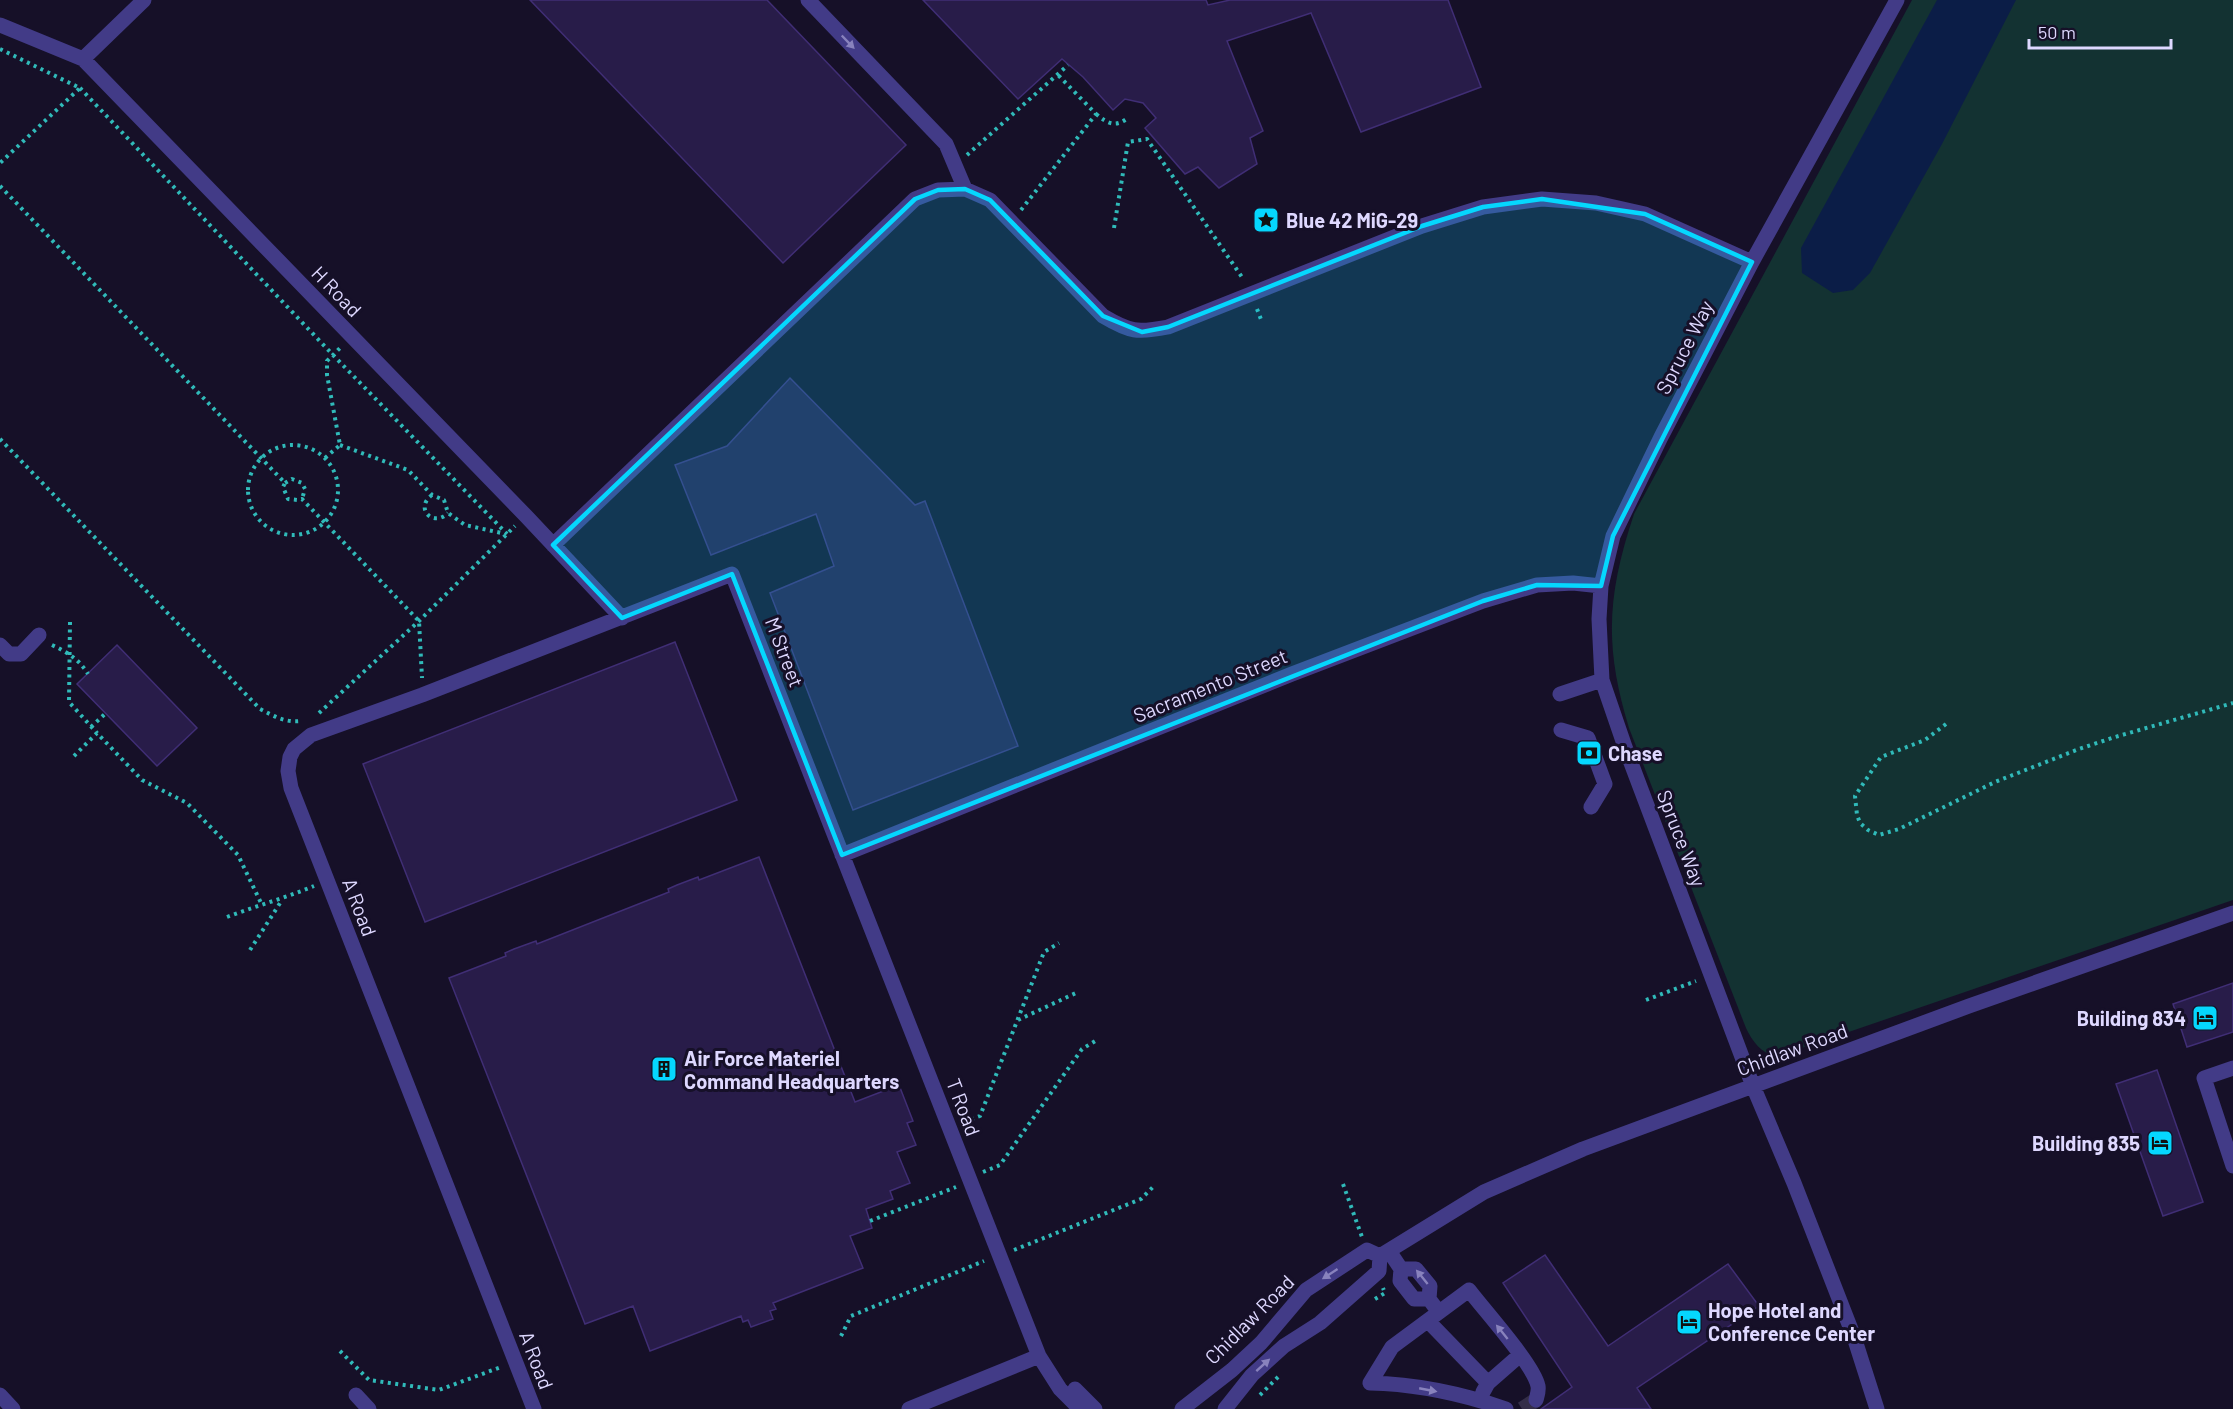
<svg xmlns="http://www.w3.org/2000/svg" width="2233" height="1409" viewBox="0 0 2233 1409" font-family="Barlow,sans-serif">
  <rect width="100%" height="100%" fill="#161028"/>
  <path fill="#133232" d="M1912,0H2233V900L1776,1057C1761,1053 1752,1041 1746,1028L1629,728C1604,646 1607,595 1634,514Z"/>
  <path fill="#0b1d47" d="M1937,0H2016L1942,144L1870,273L1853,290L1833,293L1802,273L1801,248Z"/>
  <path fill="#281c49" stroke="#402e75" stroke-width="1.5" d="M530,0H767L906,145L783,263Z
    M923,0H1206L1208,5L1230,0H1448L1481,87L1361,132L1311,13L1227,41L1263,131L1250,138L1257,164L1219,188L1198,167L1185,174L1145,128L1156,118L1143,103L1125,99L1113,110L1083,77L1062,59L1018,99Z
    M790,378L915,505L925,501L1018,746L853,810L770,593L834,566L816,514L711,555L675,465L727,446Z
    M675,642L737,800L425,922L363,764Z
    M117,645L197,728L157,766L77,684Z
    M759,857L855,1102L899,1085L913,1121L907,1123L916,1145L897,1152L910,1183L890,1191L893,1199L866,1209L872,1228L850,1236L863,1268L773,1303L776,1309L770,1311L773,1319L751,1327L748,1320L743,1322L741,1316L650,1351L633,1306L585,1324L449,978L506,956L505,953L514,949L536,941L537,944L669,892L668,889L677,885L698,877L699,880Z
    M2233,983V1032L2187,1047L2173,1004Z
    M2157,1070L2203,1202L2163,1216L2116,1084Z
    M1545,1255L1608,1346L1728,1264L1759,1306L1637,1388L1651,1409H1541L1572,1387L1503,1283Z"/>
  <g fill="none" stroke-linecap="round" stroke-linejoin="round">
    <path stroke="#342e48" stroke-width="15" stroke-dasharray="15 8" stroke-linecap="butt" d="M1522,1409L1536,1400"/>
    <path stroke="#30bab9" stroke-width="4" stroke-dasharray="3 4.5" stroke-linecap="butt" d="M0,49L80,88L0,163
      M80,88L333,355L507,534
      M1096,114C1108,124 1116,128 1129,117
      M967,155L1068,65
      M0,186L285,483L283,487L288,499L298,500L302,499L419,621L422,678
      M1021,210L1096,114L1058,75
      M1114,228L1128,142L1147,139L1244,280
      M1257,309L1262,322
      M0,439L260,709C274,716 285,723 301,721
      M248 490a45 45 0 1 1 90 0a45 45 0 1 1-90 0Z
      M340,445L408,470L432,495L444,500L448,513L465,525L506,534
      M325,458L340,445L327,375V361L341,347
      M285,483L292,479L302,483L305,489L302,499
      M432,495C414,508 433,528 448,513
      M70,622L69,702L97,733
      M52,645C67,652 79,659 88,674
      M319,713L419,621L515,526
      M1946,724L1925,740L1881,757L1855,796L1857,815L1860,823L1868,830L1879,835L1899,829L1995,782L2079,749L2115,737L2233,703
      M91,727L106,713
      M74,756L97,733L142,780L187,803L238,855L261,903
      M227,917C256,906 285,898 314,886
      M250,950L282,900
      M1646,1000L1696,981
      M1018,1020L1078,992
      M964,1122L980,1116L1044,952L1059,943
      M983,1172L1000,1165L1082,1049L1097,1040
      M1343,1184L1362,1237
      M870,1221L956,1187
      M1014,1250L1141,1199L1154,1186
      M1375,1299L1385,1293L1383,1288
      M841,1336L851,1316L984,1261
      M340,1351L369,1380L439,1390L501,1367
      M1260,1395L1280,1375"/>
    <path stroke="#423b87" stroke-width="15" d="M808,0L946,144L965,189
      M0,25L83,59L526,516L622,618
      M83,59L144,0
      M553,545L915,199L938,190L965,189L990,200L1103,316C1130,332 1137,333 1168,327L1422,226L1483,207L1542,199L1596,203L1645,214L1752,262
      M0,645L9,654H21L39,635
      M1560,694L1602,680
      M1561,730L1588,738L1605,784L1591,807
      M842,855L1292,674L1483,601L1537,585L1573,583L1601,586
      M2233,1068L2204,1078L2233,1166
      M1389,1251L1401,1269L1400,1281L1414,1299H1429
      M1380,1256L1484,1192L1583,1149L1969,1006L2233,913
      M1401,1269H1416L1430,1286L1429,1299L1435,1307
      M1428,1321L1488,1383
      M1370,1383L1392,1347L1469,1290C1484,1310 1534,1365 1538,1386C1539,1391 1537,1396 1536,1400
      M1370,1383C1415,1384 1463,1394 1506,1409
      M1075,1389L1095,1409
      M1483,1392L1488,1383L1520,1355
      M0,1395L13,1409
      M356,1395L369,1409
      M534,1409L291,788L288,771L290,757L294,749L311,735L422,695L732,574L1039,1356L1060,1389L1080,1409
      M909,1409L1039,1356
      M1182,1409L1232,1370L1261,1343L1306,1290L1367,1250L1380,1256
      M1225,1409L1252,1375L1284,1346L1320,1323L1379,1271L1380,1256
      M1877,1409L1854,1337L1794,1183L1753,1086L1625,747L1602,680L1599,619L1601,586L1613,536L1661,437L1752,262L1897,0"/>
  </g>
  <defs><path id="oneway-solid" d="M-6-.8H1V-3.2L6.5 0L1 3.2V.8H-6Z" transform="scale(1.5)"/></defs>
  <g fill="#8882bd">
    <use href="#oneway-solid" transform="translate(848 42) rotate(46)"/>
    <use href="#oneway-solid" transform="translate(1330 1274) rotate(147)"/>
    <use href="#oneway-solid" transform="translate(1422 1277) rotate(-129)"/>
    <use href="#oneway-solid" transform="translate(1502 1332) rotate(-129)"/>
    <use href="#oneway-solid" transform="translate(1263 1365) rotate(-42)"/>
    <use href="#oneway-solid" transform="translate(1428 1390) rotate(11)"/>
  </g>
  <path fill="#05d7fe" fill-opacity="0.2" stroke="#05d7fe" stroke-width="4.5" stroke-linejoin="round" d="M965,189L990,200L1103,316L1142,332L1168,327L1422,226L1483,207L1542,199L1645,214L1752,262L1613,536L1601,586L1537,585L1483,601L842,855L732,574L622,618L553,545L915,199L938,190Z"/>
  <defs>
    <g id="sight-square" transform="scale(1.35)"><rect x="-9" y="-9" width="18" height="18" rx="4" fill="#05d7fe" stroke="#161028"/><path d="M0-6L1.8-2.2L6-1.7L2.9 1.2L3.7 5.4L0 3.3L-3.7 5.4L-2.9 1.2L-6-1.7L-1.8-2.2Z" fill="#111"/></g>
    <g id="bank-square" transform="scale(1.35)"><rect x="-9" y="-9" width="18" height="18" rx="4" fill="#05d7fe" stroke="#161028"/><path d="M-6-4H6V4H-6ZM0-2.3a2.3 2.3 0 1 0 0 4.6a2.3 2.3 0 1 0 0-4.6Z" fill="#111"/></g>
    <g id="hotel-square" transform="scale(1.35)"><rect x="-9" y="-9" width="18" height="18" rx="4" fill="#05d7fe" stroke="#161028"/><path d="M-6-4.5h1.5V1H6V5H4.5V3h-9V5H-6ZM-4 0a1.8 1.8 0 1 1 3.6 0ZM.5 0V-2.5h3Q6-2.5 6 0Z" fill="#111"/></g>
    <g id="building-square" transform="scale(1.35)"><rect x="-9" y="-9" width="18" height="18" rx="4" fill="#05d7fe" stroke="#161028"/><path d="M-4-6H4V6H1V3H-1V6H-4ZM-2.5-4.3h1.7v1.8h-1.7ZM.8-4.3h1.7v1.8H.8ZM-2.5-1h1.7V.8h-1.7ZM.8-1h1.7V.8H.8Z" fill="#111"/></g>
  </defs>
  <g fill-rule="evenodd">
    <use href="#sight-square" x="1266" y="220"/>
    <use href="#bank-square" x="1589" y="753"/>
    <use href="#hotel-square" x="2205" y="1018"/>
    <use href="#building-square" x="664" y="1069"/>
    <use href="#hotel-square" x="2160" y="1143"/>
    <use href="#hotel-square" x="1689" y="1322"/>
  </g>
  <g text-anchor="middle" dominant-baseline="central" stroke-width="6" stroke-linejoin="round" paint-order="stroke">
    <g font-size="20" font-weight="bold" fill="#ded8ff" stroke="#161028" text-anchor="start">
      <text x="1286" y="220">Blue 42 MiG-29</text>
      <text x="1608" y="753">Chase</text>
      <text x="2186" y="1018" text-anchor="end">Building 834</text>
      <text x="684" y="1058">Air Force Materiel<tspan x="684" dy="23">Command Headquarters</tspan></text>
      <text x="2140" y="1143" text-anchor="end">Building 835</text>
      <text x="1708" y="1310">Hope Hotel and<tspan x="1708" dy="23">Conference Center</tspan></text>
    </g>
    <g font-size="20" fill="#ded8ff" stroke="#161028">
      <text transform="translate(337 291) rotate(46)">H Road</text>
      <text transform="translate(1684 347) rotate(-63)">Spruce Way</text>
      <text transform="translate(785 652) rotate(69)">M Street</text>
      <text transform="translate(1210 685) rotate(-22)">Sacramento Street</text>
      <text transform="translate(1682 838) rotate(69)">Spruce Way</text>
      <text transform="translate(360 907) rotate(69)">A Road</text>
      <text transform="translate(1792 1049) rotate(-20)">Chidlaw Road</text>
      <text transform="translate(964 1107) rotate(69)">T Road</text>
      <text transform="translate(1249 1319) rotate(-45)">Chidlaw Road</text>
      <text transform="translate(537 1360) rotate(69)">A Road</text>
    </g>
  </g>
  <path d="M2029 39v9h142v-9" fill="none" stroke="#ded8ff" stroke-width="3"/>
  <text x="2038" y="39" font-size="18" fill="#ded8ff" stroke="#161028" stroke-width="4.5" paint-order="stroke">50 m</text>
</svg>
